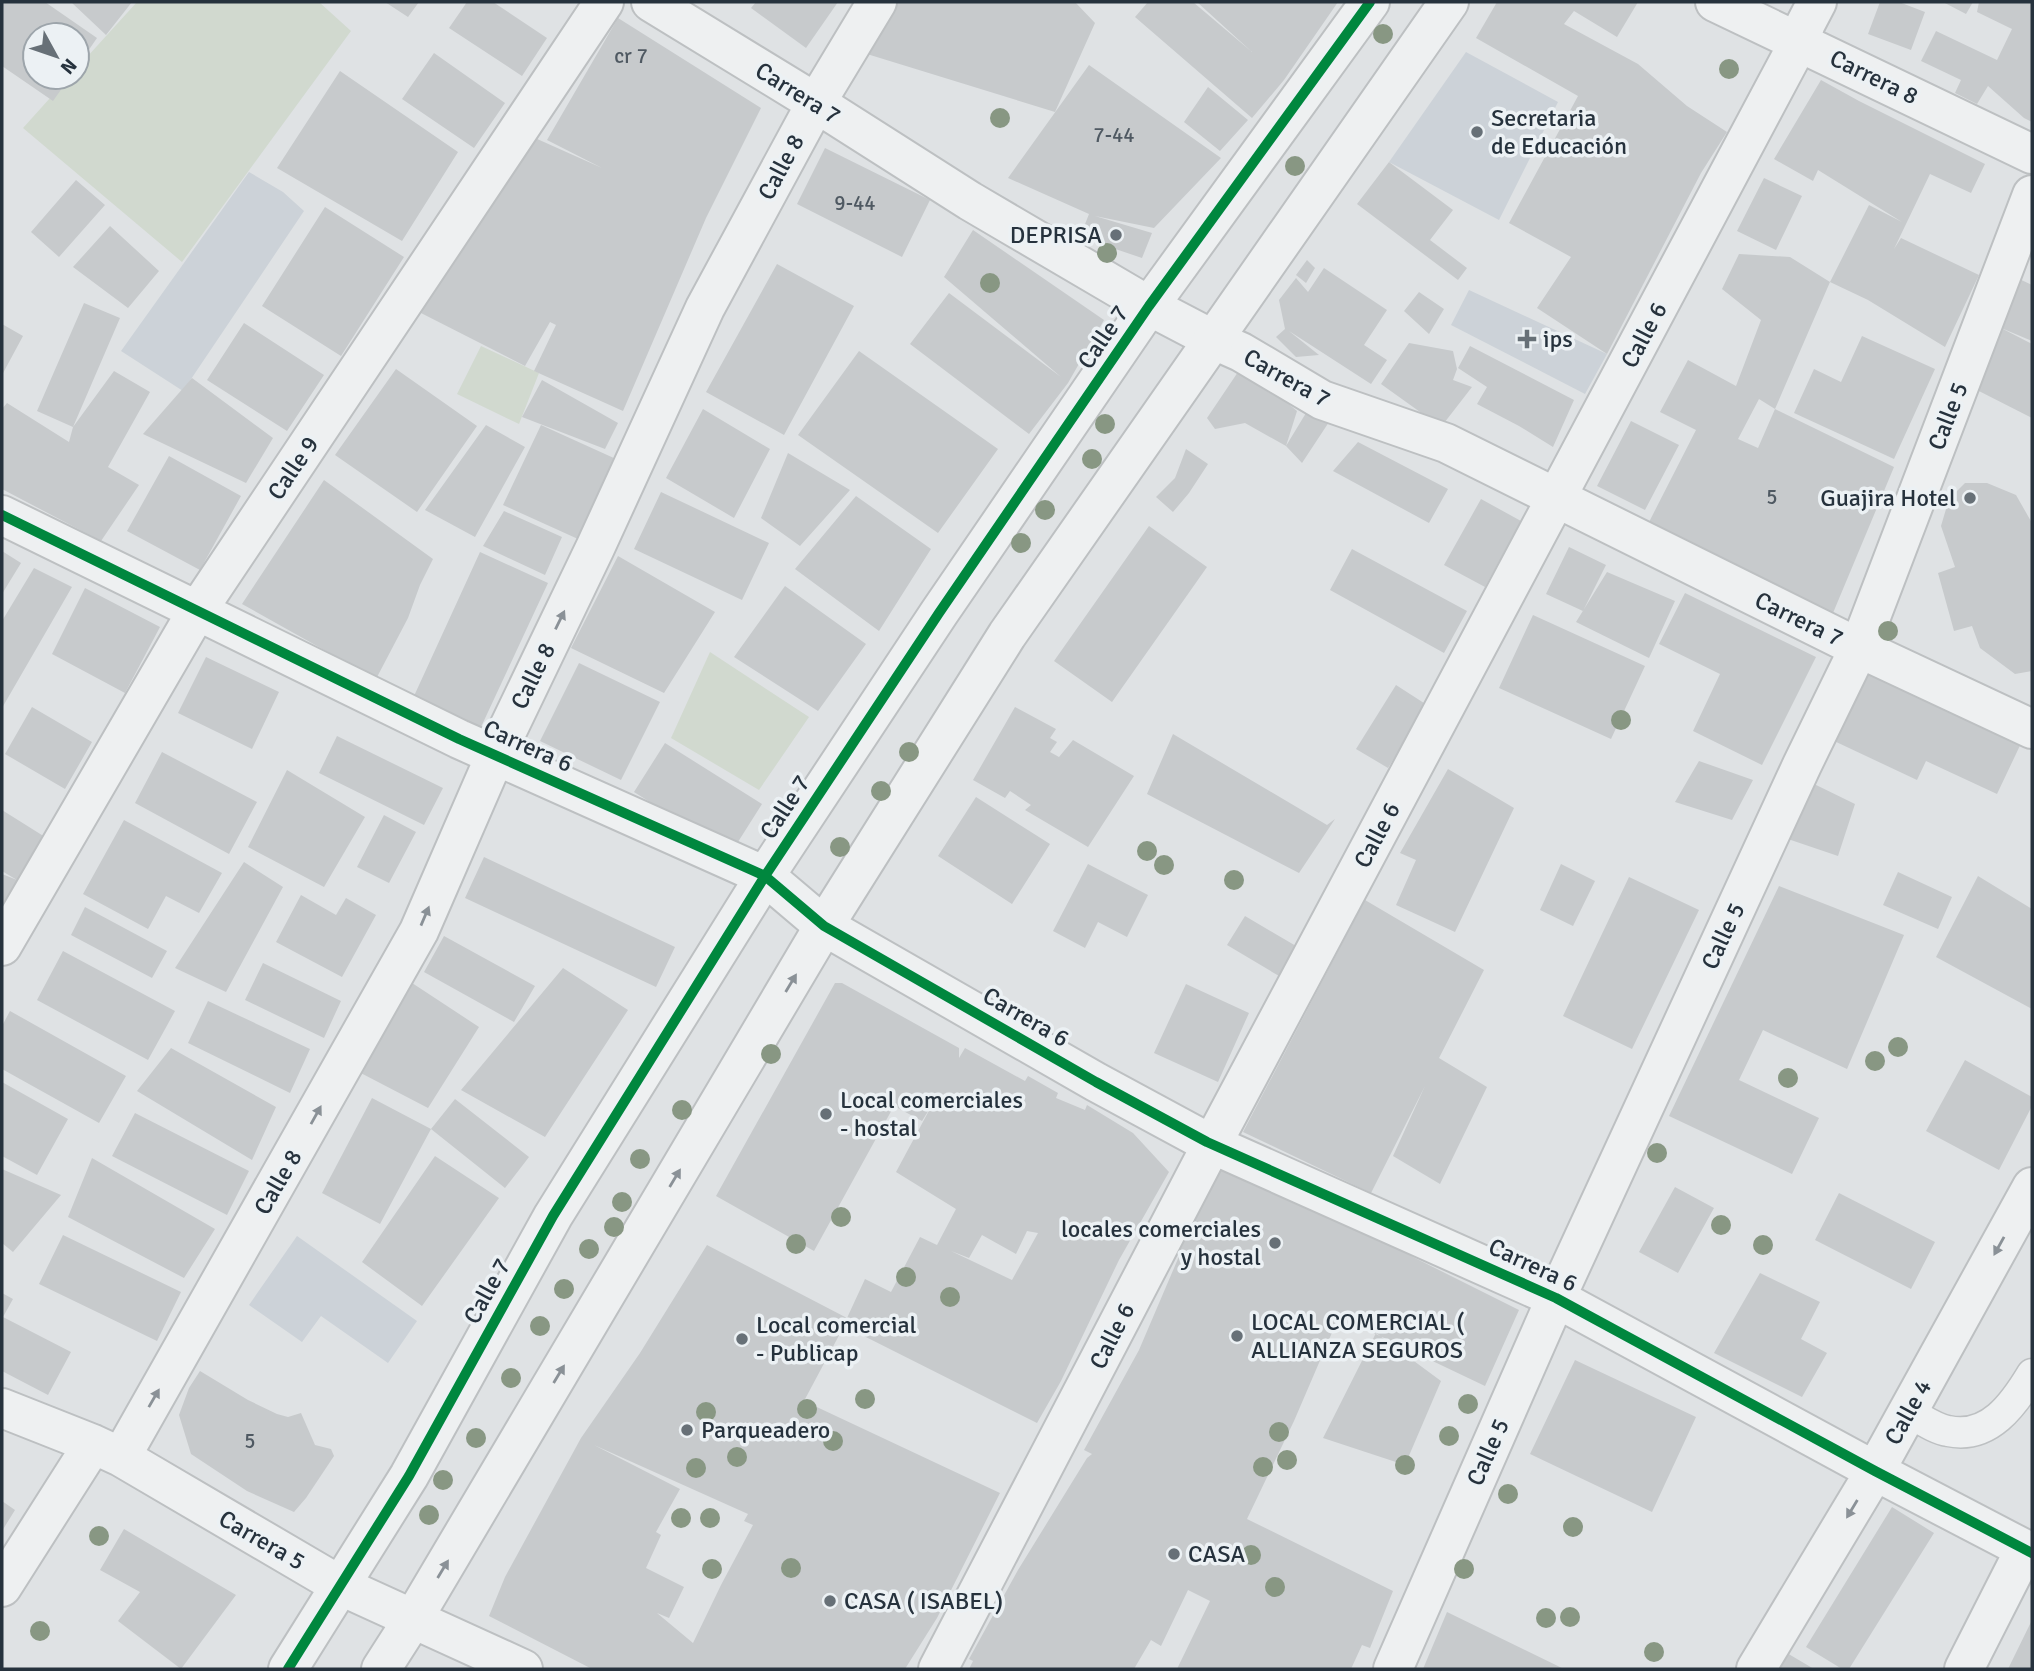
<svg xmlns="http://www.w3.org/2000/svg" width="2034" height="1671" viewBox="0 0 2034 1671" font-family="Signika,sans-serif">
  <rect width="100%" height="100%" fill="#dfe2e4"/>
  <path fill="#ccd2d8" d="M1466,52L1558,102L1499,220L1389,162Z
    M249,172L283,192L304,211L183,391L121,351Z
    M1469,290L1607,354L1585,394L1451,325Z
    M297,1236L417,1321L388,1363L321,1316L302,1342L249,1305Z"/>
  <path fill="#d1d9cf" d="M137,2H319L351,31L182,262L23,128L69,77H77V68Z
    M481,346L539,373L519,424L457,394Z
    M710,652L809,717L759,790L671,738Z"/>
  <path fill="#c7cacc" fill-rule="evenodd" d="M2,2H45L97,38L77,67V35H35V77H70L53,101L2,66Z
    M71,2H132L106,35Z
    M385,2H419L408,17Z
    M467,2H493L547,38L522,76L449,28Z
    M756,2H838L806,48L751,8Z
    M896,2H1075L1095,23L1055,112L867,54Z
    M1148,2H1193L1252,52L1197,2H1338L1284,80L1252,118L1135,17Z
    M1497,2H1638L1617,37L1574,11L1564,24L1638,64L1687,106L1727,132L1701,173L1607,354L1537,308L1571,257L1509,223L1578,96L1476,38Z
    M1880,2H1899L1925,12L1911,50L1868,34Z
    M1943,2H1973L1966,14Z
    M1979,2H2032V122L2024,118L1988,86L1977,104L1955,93L1961,80L1921,61L1936,31L1997,60L2012,29L1977,12Z
    M618,18L761,108L706,218L623,411L534,371L556,325L550,322L525,366L419,312L535,138L602,168L547,140Z
    M434,53L505,103L474,148L402,99Z
    M1089,65L1221,158L1154,228L1095,216L1152,233L1142,258L1080,237L1089,214L1008,178Z
    M340,71L458,152L402,241L277,168Z
    M1821,80L1859,101L1985,164L1971,193L1930,174L1894,249L1901,238L1979,275L1945,347L1868,300L1830,282L1869,205L1902,222L1818,170L1813,181L1774,159Z
    M1208,87L1248,120L1220,151L1184,122Z
    M825,148L930,200L902,257L797,204Z
    M1389,162L1453,210L1430,240L1467,268L1458,280L1357,204Z
    M1764,178L1802,196L1776,250L1737,231Z
    M76,180L105,205L59,257L31,232Z
    M325,207L404,257L341,356L262,306Z
    M110,226L159,271L128,308L73,267Z
    M973,230L1104,320L1068,383L1029,434L910,344L949,293L1061,377L944,277Z
    M1739,254L1790,257L1830,282L1775,409L1759,399L1738,439L1758,448L1775,409L1894,467L1833,613L1647,526L1696,430L1660,412L1688,360L1736,386L1761,320L1722,289Z
    M1307,260L1315,268L1306,283L1296,275Z
    M777,264L854,306L784,435L706,392Z
    M1324,268L1387,310L1364,345L1387,360L1371,384L1289,331L1319,355L1296,357L1276,337L1285,329L1279,300L1296,278L1308,292Z
    M2015,277L2032,285V341L1994,325Z
    M1419,292L1444,309L1429,334L1404,311Z
    M84,303L120,318L73,427L114,371L150,392L108,467L139,485L101,541L2,489V409L7,403L69,442L73,427L37,411Z
    M244,323L324,375L287,431L207,380Z
    M2,324L23,336L2,375Z
    M2003,329L2032,344V418L1973,388Z
    M1862,336L1935,369L1894,459L1794,413L1814,369L1841,382Z
    M1409,343L1453,351L1457,369L1453,380L1472,387L1441,427L1381,384Z
    M1470,346L1574,400L1553,447L1519,426L1477,404L1487,387L1458,368Z
    M859,351L998,449L938,533L798,435Z
    M396,369L477,426L417,512L335,455Z
    M1238,372L1268,392L1285,401L1297,411L1286,446L1245,423L1215,429L1207,418Z
    M192,378L273,438L246,483L143,434Z
    M542,380L618,423L605,449L522,417Z
    M703,409L770,449L734,518L666,478Z
    M1306,413L1329,422L1302,463L1286,446Z
    M1631,421L1679,445L1645,510L1597,486Z
    M486,425L525,447L475,537L425,510Z
    M541,425L616,459L578,539L503,505Z
    M1358,442L1448,489L1429,523L1333,471Z
    M1186,449L1208,464L1189,493L1173,512L1156,497L1175,478Z
    M788,453L850,490L800,546L761,518Z
    M169,456L241,496L200,570L127,531Z
    M324,480L433,559L420,585L408,618L376,679L242,604Z
    M1965,483H1987L2016,495L2032,523V671L2015,674L1980,648L1972,626L1954,631L1938,573L1955,567L1941,526L1949,499Z
    M661,492L769,543L742,600L634,549Z
    M856,496L931,549L879,631L795,569Z
    M1481,499L1521,521L1485,587L1444,565Z
    M504,511L562,537L545,575L483,546Z
    M1149,526L1207,567L1112,702L1054,661Z
    M1569,547L1606,565L1583,611L1546,594Z
    M1352,549L1467,611L1444,653L1330,590Z
    M2,551L21,563L2,594Z
    M480,552L548,583L481,727L414,696Z
    M618,556L715,612L664,693L571,648Z
    M34,568L72,587L2,708V621Z
    M1607,572L1675,601L1649,658L1576,622Z
    M785,586L866,644L818,711L734,657Z
    M85,588L160,627L125,693L52,654Z
    M1685,593L1816,657L1762,765L1693,731L1720,674L1659,644Z
    M1533,615L1645,666L1611,739L1499,688Z
    M206,657L279,692L252,749L178,713Z
    M1868,662L2025,735L1997,794L1926,761L1917,780L1832,740Z
    M579,663L660,702L621,780L540,741Z
    M1396,685L1427,705L1388,768L1356,749Z
    M32,707L92,742L65,789L5,754Z
    M1015,707L1056,729L1050,738L1057,742L1050,752L1059,757L1073,740L1134,776L1088,847L1025,810L1031,805L1010,791L1005,798L973,780Z
    M1173,734L1327,825L1335,819L1299,873L1147,794Z
    M337,736L443,788L424,825L319,773Z
    M665,743L762,804L731,853L634,792Z
    M162,752L257,802L229,854L135,803Z
    M1699,761L1753,780L1732,820L1675,802Z
    M1448,769L1514,808L1455,932L1396,905L1416,860L1400,853Z
    M287,770L365,817L324,887L248,847Z
    M1812,783L1855,804L1838,856L1785,838Z
    M976,797L1050,844L1012,904L938,856Z
    M2,810L45,837L17,880L2,871Z
    M384,815L416,832L389,883L357,867Z
    M124,820L222,873L199,913L166,896L148,929L83,894Z
    M484,857L675,947L656,987L465,898Z
    M244,862L283,887L226,992L175,968Z
    M1088,864L1148,895L1127,937L1098,922L1085,948L1053,931Z
    M1561,864L1595,881L1573,926L1540,910Z
    M1898,872L1952,897L1938,929L1883,905Z
    M2,874L17,880L2,908Z
    M1978,876L2032,909V1009L1936,957Z
    M1629,877L1699,910L1632,1049L1563,1016Z
    M1779,886L1904,935L1847,1069L1763,1030L1739,1080L1819,1118L1792,1174L1669,1116Z
    M301,895L336,915L346,898L376,915L342,977L276,942Z
    M1365,900L1484,970L1439,1058L1487,1087L1440,1184L1393,1156L1425,1086L1371,1193L1243,1132Z
    M85,907L167,951L152,978L71,935Z
    M1245,916L1296,946L1279,976L1227,945Z
    M444,936L535,986L514,1022L424,972Z
    M63,951L175,1011L148,1060L37,1000Z
    M263,963L341,1001L324,1038L245,1000Z
    M563,968L628,1010L545,1137L461,1090Z
    M406,979L479,1027L428,1108L355,1070Z
    M835,983H842L959,1048V1058L965,1048L1025,1081L1028,1076L1058,1093L1056,1098L1085,1110L1087,1105L1133,1133L1169,1172L1119,1260L1061,1381L1037,1423L844,1326L804,1401L1000,1493L937,1618L905,1669H592L489,1616L505,1577L581,1438L640,1353L707,1245L847,1318L865,1279L891,1292L920,1237L937,1245L956,1209L896,1172L932,1105L922,1121L894,1106L814,1251L716,1196ZM1027,1231L1038,1233L1012,1280L951,1251L969,1258L982,1235L1016,1254ZM594,1445L748,1514L744,1521L753,1525L721,1585L693,1643L657,1613L669,1618L684,1587L646,1568L661,1535L656,1532L680,1489Z
    M1186,984L1249,1013L1218,1082L1154,1053Z
    M208,1001L310,1049L290,1093L188,1043Z
    M10,1011L126,1076L99,1123L2,1069V1026Z
    M171,1048L276,1107L252,1160L137,1091Z
    M1965,1060L2032,1097V1106L1999,1170L1926,1131Z
    M2,1082L68,1119L37,1175L2,1156Z
    M372,1098L431,1129L455,1099L529,1157L505,1188L431,1129L380,1224L322,1193Z
    M135,1113L249,1171L227,1215L112,1156Z
    M435,1156L499,1198L422,1306L362,1262Z
    M92,1158L215,1229L184,1278L68,1217Z
    M1216,1158L1377,1236L1413,1257L1519,1310L1485,1386L1359,1326L1340,1314L1294,1421L1247,1519L1393,1591L1370,1648L1362,1645L1351,1669H1177L1210,1601L1188,1590L1161,1646L1151,1640L1134,1669H969L973,1661L969,1659L1018,1570L1087,1458L1092,1454L1084,1450L1139,1350L1180,1254L1172,1250Z
    M2,1169L61,1195L13,1252L2,1243Z
    M1675,1187L1714,1208L1678,1273L1639,1252Z
    M1839,1193L1935,1242L1911,1289L1815,1240Z
    M63,1235L181,1292L157,1341L39,1284Z
    M1760,1273L1820,1302L1801,1339L1827,1353L1802,1397L1714,1353Z
    M2,1293L13,1299L3,1317L71,1352L48,1395L2,1371Z
    M1376,1333L1441,1381L1405,1465L1323,1438Z
    M1575,1360L1696,1417L1652,1512L1530,1454Z
    M200,1371L248,1400L277,1414L288,1417L301,1413L315,1445L331,1449L334,1456L306,1498L294,1512L247,1491L191,1454L179,1415L189,1388Z
    M2,1501L15,1510L2,1531Z
    M1892,1507L1934,1533L1849,1669H1842L1806,1647Z
    M124,1529L236,1595L181,1669L118,1621L140,1592L100,1570Z
    M1447,1612L1564,1669H1423Z
    M2032,1620V1669H2008Z
    M1775,1646L1814,1669H1765Z"/>
  <g fill="none" stroke-linecap="round" stroke-linejoin="round">
    <g stroke="#bdc0c2" stroke-width="33">
      <path id="service" d="M1908,1412C1920,1418 1935,1429 1948,1431C1989,1440 2014,1404 2032,1374"/>
    </g>
    <g stroke="#bdc0c2" stroke-width="42">
      <path id="minor" d="M651,2L816,103L970,201L1149,306L1214,340L1241,352L1322,400L1446,443L1859,648L2032,729
        M1715,2L2032,154
        M2,515L459,739L765,876L824,926L1096,1082L1207,1142L1556,1298L1875,1471L2032,1553
        M2,946L197,611L604,2
        M2,1408L93,1444L121,1457L341,1586L523,1669
        M121,1457L419,931L496,754L595,548L705,308L816,103L877,2
        M2,1587L93,1444
        M938,1669L1212,1144L1799,42L1806,23L1817,2
        M1393,1669L1556,1298L1802,765L1859,648L2032,195
        M1756,1669L1875,1471L2032,1187
        M1964,1669L2025,1549"/>
    </g>
    <g stroke="#bdc0c2" stroke-width="42">
      <path id="tertiary" d="M288,1669L409,1476L553,1216L765,876L939,613L1149,306L1370,2
        M381,1669L413,1619L824,926L1007,635L1449,2"/>
    </g>
    <use href="#service" stroke="#eef0f1" stroke-width="30"/>
    <use href="#minor" stroke="#eef0f1" stroke-width="38"/>
    <use href="#tertiary" stroke="#eef0f1" stroke-width="38"/>
    <g stroke="#ecf1f4" stroke-width="15">
      <path id="cycleway" d="M2,515L459,739L765,876L824,926L1096,1082L1207,1142L1556,1298L1875,1471L2032,1553
        M288,1669L409,1476L553,1216L765,876L939,613L1149,306L1370,2"/>
    </g>
    <use href="#cycleway" stroke="#00873e" stroke-width="10"/>
  </g>
  <g fill="#889783">
    <circle cx="1383" cy="34" r="10"/>
    <circle cx="1729" cy="69" r="10"/>
    <circle cx="1000" cy="118" r="10"/>
    <circle cx="1295" cy="166" r="10"/>
    <circle cx="1107" cy="253" r="10"/>
    <circle cx="990" cy="283" r="10"/>
    <circle cx="1105" cy="424" r="10"/>
    <circle cx="1092" cy="459" r="10"/>
    <circle cx="1045" cy="510" r="10"/>
    <circle cx="1021" cy="543" r="10"/>
    <circle cx="1888" cy="631" r="10"/>
    <circle cx="1621" cy="720" r="10"/>
    <circle cx="909" cy="752" r="10"/>
    <circle cx="881" cy="791" r="10"/>
    <circle cx="840" cy="847" r="10"/>
    <circle cx="1147" cy="851" r="10"/>
    <circle cx="1164" cy="865" r="10"/>
    <circle cx="1234" cy="880" r="10"/>
    <circle cx="1898" cy="1047" r="10"/>
    <circle cx="771" cy="1054" r="10"/>
    <circle cx="1875" cy="1061" r="10"/>
    <circle cx="1788" cy="1078" r="10"/>
    <circle cx="682" cy="1110" r="10"/>
    <circle cx="1657" cy="1153" r="10"/>
    <circle cx="640" cy="1159" r="10"/>
    <circle cx="622" cy="1202" r="10"/>
    <circle cx="841" cy="1217" r="10"/>
    <circle cx="1721" cy="1225" r="10"/>
    <circle cx="614" cy="1227" r="10"/>
    <circle cx="796" cy="1244" r="10"/>
    <circle cx="1763" cy="1245" r="10"/>
    <circle cx="589" cy="1249" r="10"/>
    <circle cx="906" cy="1277" r="10"/>
    <circle cx="564" cy="1289" r="10"/>
    <circle cx="950" cy="1297" r="10"/>
    <circle cx="540" cy="1326" r="10"/>
    <circle cx="511" cy="1378" r="10"/>
    <circle cx="865" cy="1399" r="10"/>
    <circle cx="1468" cy="1404" r="10"/>
    <circle cx="807" cy="1409" r="10"/>
    <circle cx="706" cy="1412" r="10"/>
    <circle cx="1279" cy="1432" r="10"/>
    <circle cx="1449" cy="1436" r="10"/>
    <circle cx="476" cy="1438" r="10"/>
    <circle cx="833" cy="1441" r="10"/>
    <circle cx="737" cy="1457" r="10"/>
    <circle cx="1287" cy="1460" r="10"/>
    <circle cx="1405" cy="1465" r="10"/>
    <circle cx="1263" cy="1467" r="10"/>
    <circle cx="696" cy="1468" r="10"/>
    <circle cx="443" cy="1480" r="10"/>
    <circle cx="1508" cy="1494" r="10"/>
    <circle cx="429" cy="1515" r="10"/>
    <circle cx="681" cy="1518" r="10"/>
    <circle cx="710" cy="1518" r="10"/>
    <circle cx="1573" cy="1527" r="10"/>
    <circle cx="99" cy="1536" r="10"/>
    <circle cx="1251" cy="1555" r="10"/>
    <circle cx="791" cy="1568" r="10"/>
    <circle cx="712" cy="1569" r="10"/>
    <circle cx="1464" cy="1569" r="10"/>
    <circle cx="1275" cy="1587" r="10"/>
    <circle cx="1570" cy="1617" r="10"/>
    <circle cx="1546" cy="1618" r="10"/>
    <circle cx="40" cy="1631" r="10"/>
    <circle cx="1654" cy="1652" r="10"/>
  </g>
  <defs><path id="oneway-solid" d="M-6-.8H1V-3.2L6.5 0L1 3.2V.8H-6Z" transform="scale(1.75)"/></defs>
  <g fill="#8a9197">
    <use href="#oneway-solid" transform="translate(560 620) rotate(-64)"/>
    <use href="#oneway-solid" transform="translate(425 916) rotate(-67)"/>
    <use href="#oneway-solid" transform="translate(791 983) rotate(-59)"/>
    <use href="#oneway-solid" transform="translate(316 1115) rotate(-61)"/>
    <use href="#oneway-solid" transform="translate(675 1178) rotate(-59)"/>
    <use href="#oneway-solid" transform="translate(1999 1246) rotate(119)"/>
    <use href="#oneway-solid" transform="translate(559 1374) rotate(-59)"/>
    <use href="#oneway-solid" transform="translate(154 1398) rotate(-60)"/>
    <use href="#oneway-solid" transform="translate(1852 1509) rotate(121)"/>
    <use href="#oneway-solid" transform="translate(443 1569) rotate(-59)"/>
  </g>
  <g fill="#677077" stroke="#ecf1f4" stroke-width="2.5">
    <circle cx="1477" cy="132" r="7"/>
    <circle cx="1116" cy="235" r="7"/>
    <path d="M1523.5 328.5h7v7h7v7h-7v7h-7v-7h-7v-7h7z"/>
    <circle cx="1970" cy="498" r="7"/>
    <circle cx="826" cy="1114" r="7"/>
    <circle cx="1275" cy="1243" r="7"/>
    <circle cx="1237" cy="1336" r="7"/>
    <circle cx="742" cy="1339" r="7"/>
    <circle cx="687" cy="1430" r="7"/>
    <circle cx="1174" cy="1554" r="7"/>
    <circle cx="830" cy="1601" r="7"/>
  </g>
  <g text-anchor="middle" dominant-baseline="central" stroke-width="7" stroke-linejoin="round" paint-order="stroke">
    <g font-size="21" fill="#4f5962">
      <text x="631" y="56">cr 7</text>
      <text x="1114" y="135">7-44</text>
      <text x="855" y="203">9-44</text>
      <text x="1772" y="497">5</text>
      <text x="250" y="1441">5</text>
    </g>
    <g font-size="24" fill="#26323d" stroke="#ecf1f4">
      <text transform="translate(1874 77) rotate(26)">Carrera 8</text>
      <text transform="translate(798 93) rotate(32)">Carrera 7</text>
      <text transform="translate(781 167) rotate(-62)">Calle 8</text>
      <text transform="translate(1644 335) rotate(-62)">Calle 6</text>
      <text transform="translate(1103 337) rotate(-56)">Calle 7</text>
      <text transform="translate(1287 378) rotate(29)">Carrera 7</text>
      <text transform="translate(1948 416) rotate(-69)">Calle 5</text>
      <text transform="translate(293 468) rotate(-56)">Calle 9</text>
      <text transform="translate(1799 619) rotate(26)">Carrera 7</text>
      <text transform="translate(533 676) rotate(-64)">Calle 8</text>
      <text transform="translate(528 746) rotate(24)">Carrera 6</text>
      <text transform="translate(785 807) rotate(-57)">Calle 7</text>
      <text transform="translate(1377 835) rotate(-62)">Calle 6</text>
      <text transform="translate(1723 936) rotate(-65)">Calle 5</text>
      <text transform="translate(1026 1017) rotate(30)">Carrera 6</text>
      <text transform="translate(278 1182) rotate(-60)">Calle 8</text>
      <text transform="translate(1533 1265) rotate(25)">Carrera 6</text>
      <text transform="translate(487 1291) rotate(-61)">Calle 7</text>
      <text transform="translate(1112 1336) rotate(-63)">Calle 6</text>
      <text transform="translate(1908 1412) rotate(-61)">Calle 4</text>
      <text transform="translate(1488 1452) rotate(-66)">Calle 5</text>
      <text transform="translate(262 1540) rotate(30)">Carrera 5</text>
    </g>
    <g font-size="24" fill="#26323d" stroke="#ecf1f4" text-anchor="start">
      <text x="1491" y="118">Secretaria<tspan x="1491" dy="28">de Educación</tspan></text>
      <text x="1102" y="235" text-anchor="end">DEPRISA</text>
      <text x="1543" y="339">ips</text>
      <text x="1956" y="498" text-anchor="end">Guajira Hotel</text>
      <text x="840" y="1100">Local comerciales<tspan x="840" dy="28">- hostal</tspan></text>
      <text x="1261" y="1229" text-anchor="end">locales comerciales<tspan x="1261" dy="28">y hostal</tspan></text>
      <text x="1251" y="1322">LOCAL COMERCIAL (<tspan x="1251" dy="28">ALLIANZA SEGUROS</tspan></text>
      <text x="756" y="1325">Local comercial<tspan x="756" dy="28">- Publicap</tspan></text>
      <text x="701" y="1430">Parqueadero</text>
      <text x="1188" y="1554">CASA</text>
      <text x="844" y="1601">CASA ( ISABEL)</text>
    </g>
  </g>
  <rect width="2034" height="1671" fill="none" stroke="#26323d" stroke-width="7"/>
  <g transform="translate(56 56) rotate(130)"><circle r="33" fill="#ecf1f4" stroke="#9da5ab" stroke-width="2"/>
  <path d="M0-5L12 26L0 18L-12 26Z" fill="#677077"/>
  <text y="-10" font-size="19" font-weight="bold" text-anchor="middle" fill="#26323d">N</text>
  </g>
</svg>
